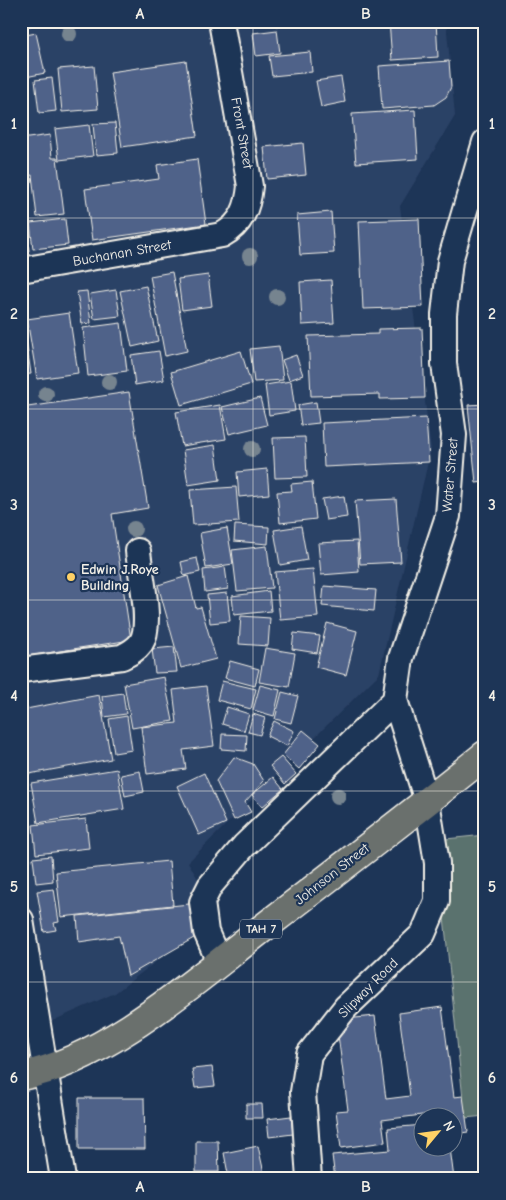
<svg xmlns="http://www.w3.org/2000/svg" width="506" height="1200" viewBox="0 0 506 1200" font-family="'Comic Neue',sans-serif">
  <rect width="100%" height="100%" fill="#1d3557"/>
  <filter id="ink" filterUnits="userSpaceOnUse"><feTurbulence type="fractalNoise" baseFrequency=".02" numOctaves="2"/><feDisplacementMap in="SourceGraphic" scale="10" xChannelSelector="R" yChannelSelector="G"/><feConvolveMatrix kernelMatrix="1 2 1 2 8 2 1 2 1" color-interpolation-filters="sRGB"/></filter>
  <g filter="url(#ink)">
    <path fill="#2c4266" d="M21,21H446L455,116L400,206L431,449L379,674L188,862L218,914L115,993L21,1035Z"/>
    <path fill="#5a726e" stroke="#a7b2ab" d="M485,835V1116L465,1118L436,840Z"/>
    <path fill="#4f6289" stroke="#f4f1e8" d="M21,21H37L38,24L21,28Z
      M275,21H300L276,26Z
      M389,21H436L438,57L392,60Z
      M277,30L280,53L256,56L253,33Z
      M36,33L45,73L21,78V36Z
      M310,52L312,72L272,76L269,56Z
      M186,61L197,136L122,147L110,72Z
      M449,61L451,87L446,97L434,105L382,109L379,66Z
      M94,66L98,109L62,112L58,69Z
      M341,77L345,102L321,107L316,81Z
      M52,78L56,111L39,113L35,80Z
      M415,110L418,159L356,163L352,114Z
      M115,123L118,153L96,155L93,124Z
      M89,125L93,156L59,160L55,129Z
      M50,135L52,158H57L64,214L37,217L32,175L21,177V139Z
      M303,143L306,175L267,179L264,147Z
      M197,159L206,224L92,240L85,189L159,179L157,165Z
      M331,212L334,253L300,255L297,215Z
      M65,219L68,245L33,249L30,223Z
      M419,219L423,307L363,309L359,221Z
      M21,228H26L29,251L21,252Z
      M172,272L187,351L165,356L150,276Z
      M208,275L212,306L182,310L178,279Z
      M331,280L334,323L302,325L300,282Z
      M146,286L158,341L132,347L120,291Z
      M116,290L120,316L94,319L90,294Z
      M87,291L91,323L82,324L77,292Z
      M69,313L78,373L37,379L27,319Z
      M121,323L127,371L88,376L83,328Z
      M422,328L425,398L380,399V394L311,396L308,336L378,334V329Z
      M26,340L31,374L21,375V341Z
      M279,346L283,380L254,382L250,349Z
      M159,351L164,380L135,385L131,355Z
      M241,351L251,384L181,405L171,372Z
      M296,355L303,375L289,380L282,360Z
      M291,381L295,411L269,415L265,385Z
      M129,392L148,508L112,514L131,640L21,657V408Z
      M260,398L267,425L229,434L222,407Z
      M316,402L319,423L301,425L298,405Z
      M485,404V482L476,483L468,405Z
      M220,405L226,439L182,446L176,412Z
      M426,418L429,462L324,467L322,423Z
      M305,437L307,477L275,478L273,438Z
      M215,445L220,480L188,485L183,450Z
      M267,469L269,494L239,497L237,472Z
      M312,482L316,519L280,523L277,492L292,491L291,484Z
      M236,487L239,522L193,525L190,490Z
      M344,496L347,517L326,520L322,499Z
      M396,499L401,562L360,564L355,501Z
      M235,525L269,527L268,544L234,541Z
      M301,526L307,560L280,565L274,530Z
      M227,528L233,564L206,568L200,533Z
      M357,541L359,572L321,575L318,543Z
      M267,546L272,588L237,591L232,550Z
      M197,558L200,572L184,576L181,562Z
      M225,567L228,589L205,592L203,570Z
      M313,569L318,617L280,620L275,572Z
      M188,576L196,608L201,607L216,659L181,668L158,585Z
      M324,586L376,590L374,611L322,606Z
      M269,591L271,611L234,615L232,596Z
      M227,593L230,621L210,623L207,595Z
      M241,616L270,618L268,646L239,644Z
      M327,623L357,631L346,675L316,667Z
      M294,633L320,636L317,653L292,649Z
      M174,647L177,672L155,673L152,649Z
      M265,648L295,653L289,687L259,682Z
      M230,661L259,669L255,686L225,678Z
      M164,677L173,721L132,728L124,684Z
      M222,681L256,689L251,709L217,700Z
      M260,685L280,690L274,716L253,710Z
      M206,686L214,746L183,750L186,769L147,774L141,727L177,723L173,690Z
      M282,692L298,696L291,723L275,719Z
      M123,693L126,714L104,717L102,696Z
      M99,695L111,759L29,774L21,731V710Z
      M227,707L249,714L244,731L222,724Z
      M253,714L265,718L260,735L248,732Z
      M127,716L132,750L114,753L109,719Z
      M274,721L294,731L287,746L267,736Z
      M303,730L320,744L299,769L283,755Z
      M222,734L247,735L246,751L221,749Z
      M234,757L253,764L264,781L245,802L251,812L234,820L216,781Z
      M281,757L296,774L285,784L270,766Z
      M117,769L124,809L38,823L31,783Z
      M140,771L144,792L125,796L121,775Z
      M204,773L226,823L199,835L177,786Z
      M273,777L283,789L262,807L252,795Z
      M86,819L89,848L36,854L33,825Z
      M51,856L53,881L36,883L33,858Z
      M169,861L173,905L61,917L56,872Z
      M54,889L59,922L54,923L56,930L44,932L37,891Z
      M189,904L199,935L128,976L119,936L79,942L77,916Z
      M442,1007L454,1097L463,1096L468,1132L454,1134V1118H439L438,1113L382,1120L385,1142L341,1148L336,1111L348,1110L336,1020L375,1016L386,1099L410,1096L399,1013Z
      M212,1067L215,1086L195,1088L192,1069Z
      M79,1098H144L145,1149H79Z
      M246,1104H262L263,1118H246Z
      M291,1116L293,1134L269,1137L267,1119Z
      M424,1125V1148H450L454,1179H335L332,1155L390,1150L388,1128Z
      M196,1141H218L219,1172H196Z
      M258,1146L264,1173L229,1179L224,1153Z"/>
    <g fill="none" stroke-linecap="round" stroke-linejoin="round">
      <g stroke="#f4f1e8" stroke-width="28">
        <path id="minor" d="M21,270L222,235C242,224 248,207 250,186L221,21
          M21,670L122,657C130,653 136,650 141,643C153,625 140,573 138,551
          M21,920L63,1179
          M219,962L206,932L202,902L210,886L244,846L395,700
          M309,1179L303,1092L309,1054L346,1007L423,934L437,901V863L427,801L395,700L401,658L448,516L454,435L444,364V314L450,261L485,142"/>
      </g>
      <g stroke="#f4f1e8" stroke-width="31">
        <path id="highway" d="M21,1076C106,1061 199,977 267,925C340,869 413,813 485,755"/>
      </g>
      <use href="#minor" stroke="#1d3557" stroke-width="24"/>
      <use href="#highway" stroke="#6b706d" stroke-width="28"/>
    </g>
    <g fill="#76848f">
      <circle cx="69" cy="34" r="8"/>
      <circle cx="250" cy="256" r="8"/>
      <circle cx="277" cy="297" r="8"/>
      <circle cx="109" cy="382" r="8"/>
      <circle cx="46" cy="394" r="8"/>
      <circle cx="252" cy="449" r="8"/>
      <circle cx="134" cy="529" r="8"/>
      <circle cx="338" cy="796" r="8"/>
    </g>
  </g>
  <path fill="none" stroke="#f4f1e8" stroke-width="1" stroke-opacity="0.55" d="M253,21V1179M21,218H485M21,409H485M21,600H485M21,791H485M21,982H485"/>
  <circle fill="#ffd166" stroke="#1d3557" stroke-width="2" cx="71" cy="577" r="5"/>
  <g text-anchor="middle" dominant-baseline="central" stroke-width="4.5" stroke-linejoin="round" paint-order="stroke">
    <rect fill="#1d3557" stroke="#b4b9bc" stroke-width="1" x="240" y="919.5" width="42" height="19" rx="4"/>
    <g font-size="12" font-weight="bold" fill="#f4f1e8">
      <text x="261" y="929">TAH 7</text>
    </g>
    <g font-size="14" fill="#f4f1e8" stroke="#1d3557">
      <text transform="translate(242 133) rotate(80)">Front Street</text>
      <text transform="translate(122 253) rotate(-10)">Buchanan Street</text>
      <text transform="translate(450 475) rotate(-85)">Water Street</text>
      <text transform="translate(332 874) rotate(-38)">Johnson Street</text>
      <text transform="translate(368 988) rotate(-45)">Slipway Road</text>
    </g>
    <g font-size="14" font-weight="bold" fill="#f4f1e8" stroke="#1d3557" text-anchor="start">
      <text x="81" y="569">Edwin J.Roye<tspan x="81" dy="16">Building</tspan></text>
    </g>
  </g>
  <rect width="506" height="1200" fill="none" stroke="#1d3557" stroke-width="55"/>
  <g transform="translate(438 1132) rotate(61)"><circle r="24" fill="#1d3557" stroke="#738091"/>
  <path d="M0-4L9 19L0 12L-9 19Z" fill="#ffd166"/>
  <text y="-8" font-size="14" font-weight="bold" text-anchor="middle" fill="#f4f1e8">N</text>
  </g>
  <rect x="28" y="28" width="450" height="1144" fill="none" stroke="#f4f1e8" stroke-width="2"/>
  <g font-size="16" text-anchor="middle" font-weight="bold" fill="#f4f1e8">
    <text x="140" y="19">A</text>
    <text x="366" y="19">B</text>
    <text x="14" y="129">1</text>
    <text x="492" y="129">1</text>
    <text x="14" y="319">2</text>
    <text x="492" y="319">2</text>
    <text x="14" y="510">3</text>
    <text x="492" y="510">3</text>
    <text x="14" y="701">4</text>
    <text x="492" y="701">4</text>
    <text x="14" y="892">5</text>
    <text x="492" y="892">5</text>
    <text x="14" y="1083">6</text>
    <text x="492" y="1083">6</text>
    <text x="140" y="1192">A</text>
    <text x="366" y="1192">B</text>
  </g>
</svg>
